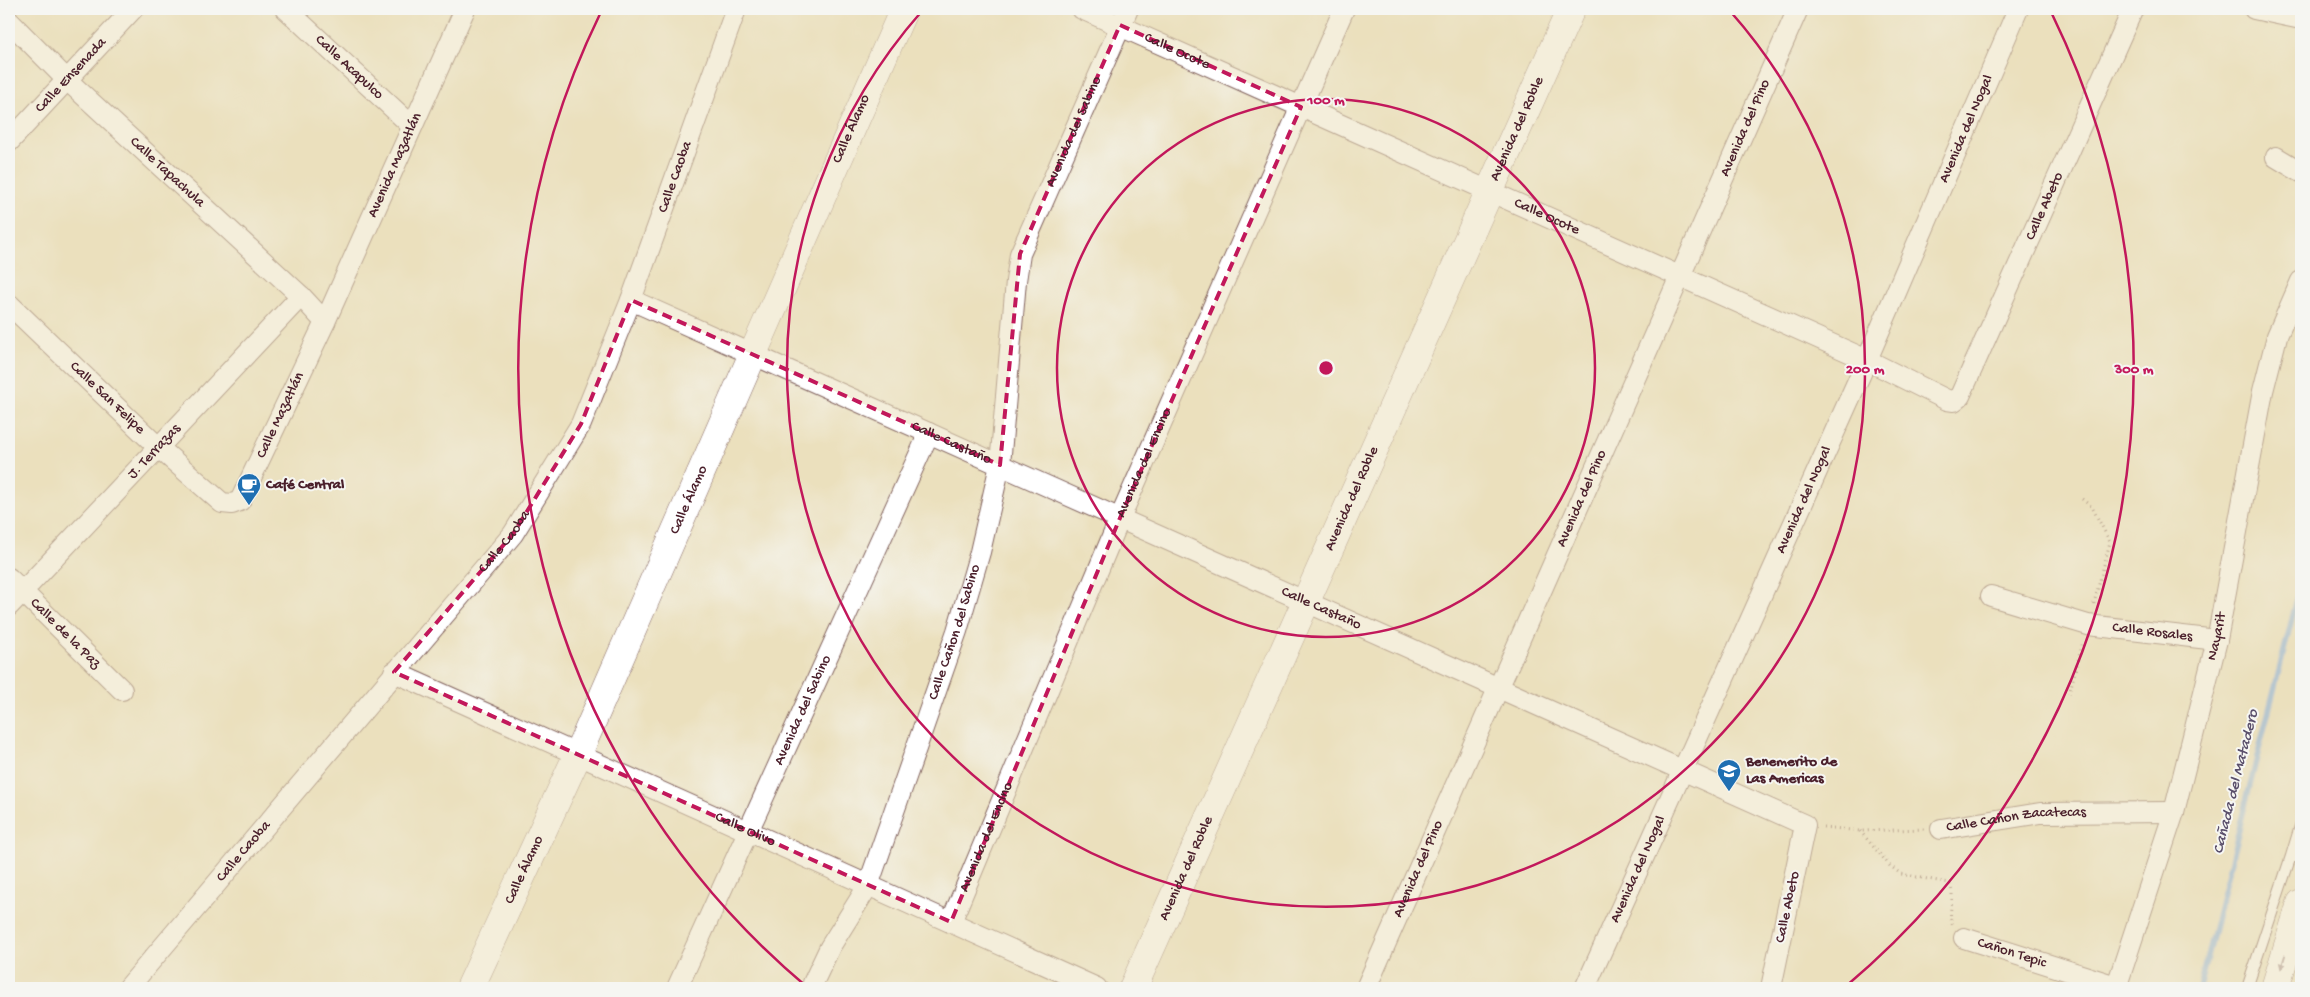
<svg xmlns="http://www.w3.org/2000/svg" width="2310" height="997" viewBox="0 0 2310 997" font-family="'Gochi Hand',sans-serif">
  <rect width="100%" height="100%" fill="#f6f6f2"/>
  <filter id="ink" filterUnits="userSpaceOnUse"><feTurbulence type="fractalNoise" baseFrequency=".02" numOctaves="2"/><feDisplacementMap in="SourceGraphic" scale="10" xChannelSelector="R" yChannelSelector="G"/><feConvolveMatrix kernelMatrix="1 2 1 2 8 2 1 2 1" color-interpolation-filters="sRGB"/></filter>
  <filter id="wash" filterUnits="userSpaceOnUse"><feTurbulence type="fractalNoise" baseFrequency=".0096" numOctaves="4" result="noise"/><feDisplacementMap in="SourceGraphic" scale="20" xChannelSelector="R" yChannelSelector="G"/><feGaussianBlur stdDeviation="1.12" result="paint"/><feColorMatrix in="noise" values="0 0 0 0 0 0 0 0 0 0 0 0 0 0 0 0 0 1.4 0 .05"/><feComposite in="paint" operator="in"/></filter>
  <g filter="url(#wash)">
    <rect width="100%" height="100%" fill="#ebe0bd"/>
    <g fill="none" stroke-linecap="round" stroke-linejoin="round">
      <path stroke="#79a8e3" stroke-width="5.5" d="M2199,988L2301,583"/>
    </g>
  </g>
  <g filter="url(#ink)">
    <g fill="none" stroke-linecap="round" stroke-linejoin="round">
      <g stroke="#82635e" stroke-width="12">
        <path id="lane" d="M2291,856L2301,823
          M2247,988L2291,856L2301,858"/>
      </g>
      <g stroke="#82635e" stroke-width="22">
        <g id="street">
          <path id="s1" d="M286,9L412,126"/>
          <path id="s2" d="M1082,9L1867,360L1947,400L1954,401L1960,396L2133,9"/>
          <path d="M2254,9L2301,19"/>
          <path id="s3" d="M9,21L67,80L301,296L325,322"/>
          <path id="s4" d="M9,142L133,9"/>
          <path d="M2276,157L2301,172"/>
          <path id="s5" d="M631,300L1805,825L1771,988"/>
          <path id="s6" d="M9,304L158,447L222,503L232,504L240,501L325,322L465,9"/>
          <path id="s7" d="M9,578L122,690"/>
          <path id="s8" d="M1991,596L2088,625L2217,640"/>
          <path id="s9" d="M9,606L301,296"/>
          <path id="s10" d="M394,672L1097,988"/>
          <path id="s11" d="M1941,829L2040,813L2174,812"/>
          <path id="s12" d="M951,922L1120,518L1344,9"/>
          <path id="s13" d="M1964,938L2116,986"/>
          <path id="s14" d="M128,988L513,534L581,424L631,300L736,9"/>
          <path id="s15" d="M677,988L929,433"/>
          <path id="s16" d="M813,988V983L830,947L868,886L957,631L980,552L1000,465L1016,281L1020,254L1128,9"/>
          <path id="s17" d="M1366,988L1798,9"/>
          <path id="s18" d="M1585,988L1867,360L2018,9"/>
          <path id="s19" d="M2116,988L2174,812L2217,640L2263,391L2277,336L2301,281"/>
        </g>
      </g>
      <g stroke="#82635e" stroke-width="29">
        <g id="secondary">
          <path id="s20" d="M470,988L577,756L904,9"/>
          <path id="s21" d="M1133,988L1571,9"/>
        </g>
      </g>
      <g stroke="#82635e" stroke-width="29">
        <path id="highway" d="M2275,988L2301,903"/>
      </g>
      <path stroke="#82635e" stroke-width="3" stroke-dasharray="1 4" stroke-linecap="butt" d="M2082,499L2092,507L2110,542L2093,607
        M2069,694L2083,642
        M1823,827L1860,831L1924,829
        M1860,831L1890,866L1901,874L1949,883C1957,898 1946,911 1953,926"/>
      <use href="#lane" stroke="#fff" stroke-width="10"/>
      <use href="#street" stroke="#fff" stroke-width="20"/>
      <use href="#secondary" stroke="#fff" stroke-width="28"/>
      <use href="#highway" stroke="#fff" stroke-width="28"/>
    </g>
    <defs><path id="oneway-solid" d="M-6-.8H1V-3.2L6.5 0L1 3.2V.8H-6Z" transform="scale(1.25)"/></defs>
    <use fill="#ae9aa0" href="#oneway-solid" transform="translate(2283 962) rotate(107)"/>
  </g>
  <path d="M0 0H2310V997H0ZM1120,25L1301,107L1120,518L951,922L394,672L513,534L581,424L631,300L1000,465L1020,254Z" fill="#ebe0bd" fill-opacity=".55" fill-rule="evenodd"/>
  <path fill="none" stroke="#c2185b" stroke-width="4" stroke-dasharray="10 6" stroke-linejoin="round" d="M1120,25L1301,107L1120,518L951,922L394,672L513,534L581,424L631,300L1000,465L1020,254Z"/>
  <g fill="none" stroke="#c2185b" stroke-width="2.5">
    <circle cx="1326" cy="368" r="269"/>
    <path d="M1730 11A539 539 0 1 1 922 11"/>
    <path d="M807 987A808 808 0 0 1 600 14M2052 14A808 808 0 0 1 1845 987"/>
  </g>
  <defs>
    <g id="cafe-pin" transform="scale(1.25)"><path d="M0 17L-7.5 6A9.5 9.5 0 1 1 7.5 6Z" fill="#1f6fb2" stroke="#f6f6f2"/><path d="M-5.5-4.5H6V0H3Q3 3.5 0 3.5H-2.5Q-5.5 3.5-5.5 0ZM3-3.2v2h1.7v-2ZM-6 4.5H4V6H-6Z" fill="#fff"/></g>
    <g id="school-pin" transform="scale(1.25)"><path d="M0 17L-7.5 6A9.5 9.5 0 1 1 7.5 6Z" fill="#1f6fb2" stroke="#f6f6f2"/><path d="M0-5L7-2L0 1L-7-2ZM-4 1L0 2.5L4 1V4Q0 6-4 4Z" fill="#fff"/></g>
  </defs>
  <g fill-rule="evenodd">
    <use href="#cafe-pin" x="249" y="485"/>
    <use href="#school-pin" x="1729" y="771"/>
  </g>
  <g text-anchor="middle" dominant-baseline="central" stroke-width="4" stroke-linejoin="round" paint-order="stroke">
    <g font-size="15" fill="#4a1f2b" stroke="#f6f6f2">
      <text stroke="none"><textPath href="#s2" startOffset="104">Calle Ocote</textPath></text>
      <text stroke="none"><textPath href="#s1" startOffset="86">Calle Acapulco</textPath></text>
      <text stroke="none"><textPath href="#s4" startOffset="91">Calle Ensenada</textPath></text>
      <text stroke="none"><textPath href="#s17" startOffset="940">Avenida del Pino</textPath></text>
      <text stroke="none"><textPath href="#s20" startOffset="940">Calle Álamo</textPath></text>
      <text stroke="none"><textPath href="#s21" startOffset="941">Avenida del Roble</textPath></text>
      <text stroke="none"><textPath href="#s18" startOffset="940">Avenida del Nogal</textPath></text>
      <text stroke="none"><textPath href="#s16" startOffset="904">Avenida del Sabino</textPath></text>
      <text stroke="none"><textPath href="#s6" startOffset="680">Avenida Mazatlán</textPath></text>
      <text stroke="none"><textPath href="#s3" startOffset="219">Calle Tapachula</textPath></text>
      <text stroke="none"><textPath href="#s14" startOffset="989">Calle Caoba</textPath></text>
      <text stroke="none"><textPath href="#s2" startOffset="1172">Calle Abeto</textPath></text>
      <text stroke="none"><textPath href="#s2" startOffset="509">Calle Ocote</textPath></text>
      <text stroke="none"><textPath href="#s6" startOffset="136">Calle San Felipe</textPath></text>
      <text stroke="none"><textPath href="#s6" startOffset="405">Calle Mazatlán</textPath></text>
      <text stroke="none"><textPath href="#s5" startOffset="351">Calle Castaño</textPath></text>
      <text stroke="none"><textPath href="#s9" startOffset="212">J. Terrazas</textPath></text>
      <text stroke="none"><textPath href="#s12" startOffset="498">Avenida del Encino</textPath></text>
      <text stroke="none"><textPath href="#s21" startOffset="536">Avenida del Roble</textPath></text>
      <text stroke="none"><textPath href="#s20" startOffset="535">Calle Álamo</textPath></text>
      <text stroke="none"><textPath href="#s17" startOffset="535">Avenida del Pino</textPath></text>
      <text stroke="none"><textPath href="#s18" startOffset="535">Avenida del Nogal</textPath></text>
      <text stroke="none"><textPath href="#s14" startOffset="584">Calle Caoba</textPath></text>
      <text stroke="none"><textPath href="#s5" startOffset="756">Calle Castaño</textPath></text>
      <text stroke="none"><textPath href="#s16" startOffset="385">Calle Cañon del Sabino</textPath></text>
      <text stroke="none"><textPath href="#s8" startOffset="166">Calle Rosales</textPath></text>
      <text stroke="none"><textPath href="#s7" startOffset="79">Calle de la Paz</textPath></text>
      <text stroke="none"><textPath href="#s19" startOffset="366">Nayarit</textPath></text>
      <text stroke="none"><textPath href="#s15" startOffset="305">Avenida del Sabino</textPath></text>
      <text stroke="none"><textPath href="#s11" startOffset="76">Calle Cañon Zacatecas</textPath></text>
      <text stroke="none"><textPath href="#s10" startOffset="385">Calle Olivo</textPath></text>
      <text stroke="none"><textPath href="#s12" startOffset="92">Avenida del Encino</textPath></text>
      <text stroke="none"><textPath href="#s14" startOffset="179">Calle Caoba</textPath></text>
      <text stroke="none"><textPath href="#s21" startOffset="131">Avenida del Roble</textPath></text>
      <text stroke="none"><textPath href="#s20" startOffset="130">Calle Álamo</textPath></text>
      <text stroke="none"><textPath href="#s17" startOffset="130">Avenida del Pino</textPath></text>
      <text stroke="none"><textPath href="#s18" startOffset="130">Avenida del Nogal</textPath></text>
      <text transform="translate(1788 907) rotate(-78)">Calle Abeto</text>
      <text stroke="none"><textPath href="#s13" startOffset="50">Cañon Tepic</textPath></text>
    </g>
    <g font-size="15" font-weight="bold" fill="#4a1f2b" stroke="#f6f6f2" text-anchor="start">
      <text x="266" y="485">Café Central</text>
      <text x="1746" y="762">Benemerito de<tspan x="1746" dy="17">Las Americas</tspan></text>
    </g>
    <g font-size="16" font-style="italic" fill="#5a4f6b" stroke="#f6f6f2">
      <text transform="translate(2237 782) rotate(-76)">Cañada del Matadero</text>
    </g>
  </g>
  <circle cx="1326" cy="368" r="8" fill="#c2185b" stroke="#f6f6f2" stroke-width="2.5"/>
  <g font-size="15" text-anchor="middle" font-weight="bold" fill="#c2185b" stroke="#f6f6f2" stroke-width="4" stroke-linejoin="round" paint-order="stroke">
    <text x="1326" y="104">100 m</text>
    <text x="1865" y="373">200 m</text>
    <text x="2134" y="373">300 m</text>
  </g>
  <rect width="2310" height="997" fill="none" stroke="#f6f6f2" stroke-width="30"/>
</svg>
